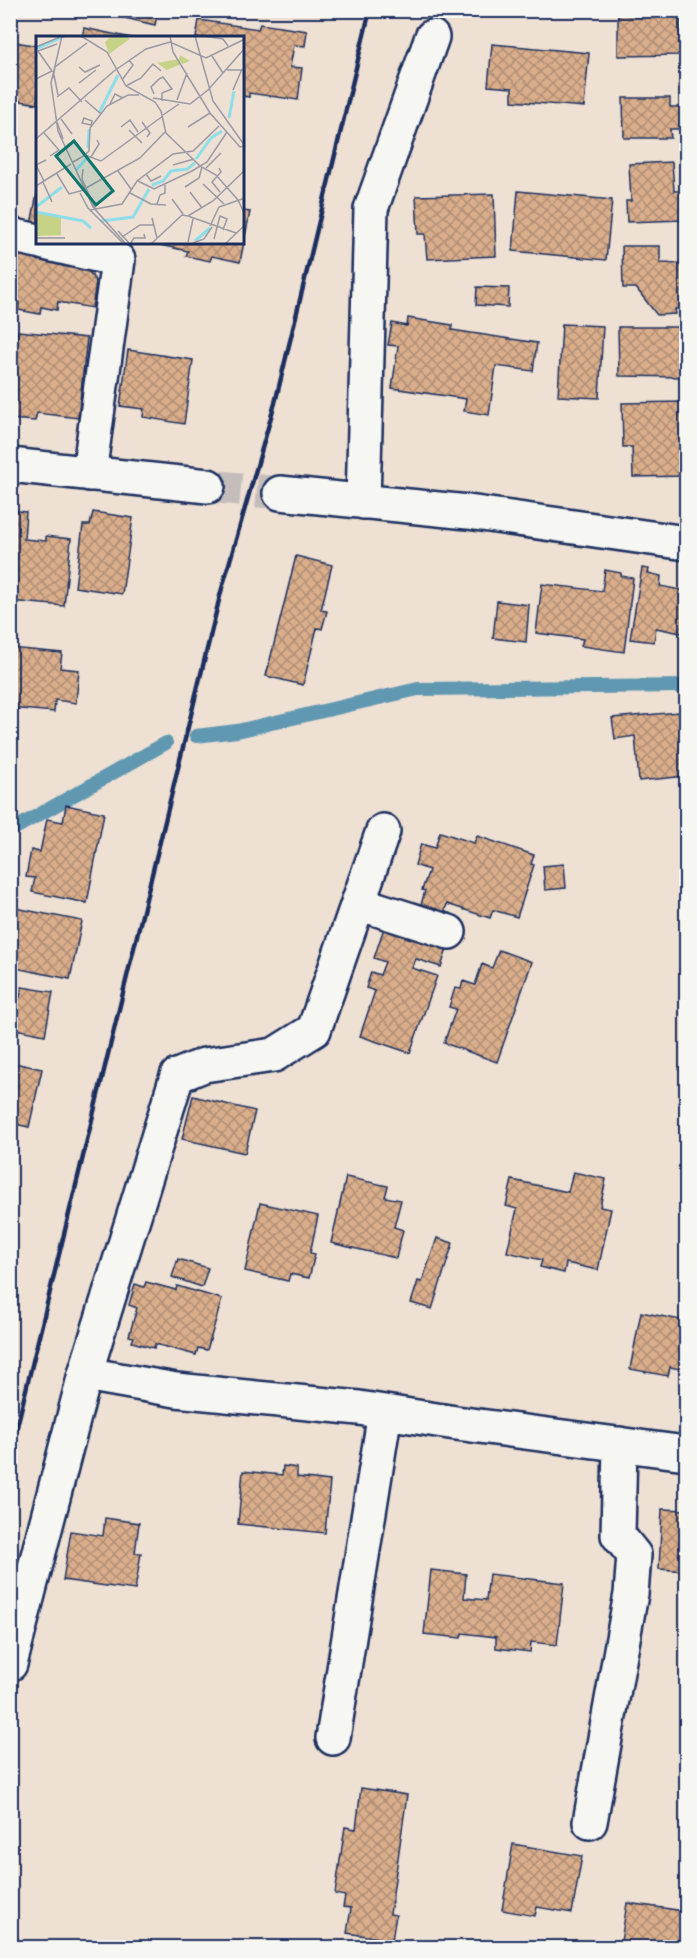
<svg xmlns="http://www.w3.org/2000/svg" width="697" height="1958" viewBox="0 0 697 1958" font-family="Delius,sans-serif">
  <defs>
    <pattern id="building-cross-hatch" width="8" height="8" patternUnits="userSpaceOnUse" patternTransform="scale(1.5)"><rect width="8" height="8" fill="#daae8b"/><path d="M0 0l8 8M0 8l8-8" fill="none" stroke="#b08e75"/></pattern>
  </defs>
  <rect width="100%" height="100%" fill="#eee0d3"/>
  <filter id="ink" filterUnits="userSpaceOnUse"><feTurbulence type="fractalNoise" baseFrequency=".0167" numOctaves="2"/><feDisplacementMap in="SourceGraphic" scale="12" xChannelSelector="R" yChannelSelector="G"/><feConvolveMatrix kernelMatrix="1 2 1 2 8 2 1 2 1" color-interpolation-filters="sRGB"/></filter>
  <g filter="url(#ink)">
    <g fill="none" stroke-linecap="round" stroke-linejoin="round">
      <path stroke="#6098b2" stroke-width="14" d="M196,736L237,731L418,689L686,686
        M10,831L166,743"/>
    </g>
    <path fill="url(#building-cross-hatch)" stroke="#1b2f5e" stroke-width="1.5" d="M91,10H158L155,25Z
      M618,10H680L681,55L618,56Z
      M199,20L258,29L260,24L307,31L305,46L294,45L290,67L302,68L298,100L249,93V97L243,96V38H196Z
      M84,28L132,38H82Z
      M10,41L38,46V104L10,99Z
      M492,44L589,53L584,107L512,101V88L488,86Z
      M623,98H670V107H686V129H670L671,138H624Z
      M672,162L674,191H681L682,220L627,222L626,201H631L629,164Z
      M38,189V225L31,224Z
      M518,191L612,200L606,260L513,251Z
      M494,194L496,256L427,259L425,234H418L416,196Z
      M243,211L250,212L240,262L212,256L210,261L186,256L188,251L150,243H243Z
      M622,246H660V263L686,264V309H675L676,314L657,315L636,288H623Z
      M10,254L86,267L96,282L92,308L58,302L57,310L41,307L40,314L18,310L19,303L10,302Z
      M477,287L509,288L508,307L476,305Z
      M408,318L452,325V330L537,343L533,371L496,366L489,415L464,411L466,399L392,388L398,346L388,345L392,323L407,326Z
      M562,324L603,326L599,398L558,396Z
      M618,327H682V345H686V377L619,376Z
      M18,331L87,338L78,418L37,413L35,421L10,419Z
      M128,350L193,360L184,424L143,417L144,409L120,406Z
      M684,402L686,476L633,477L632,447H623L622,403Z
      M10,510L26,512L24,539L46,541V536L71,539L64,606L10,601Z
      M93,512L133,518L122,594L75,587L83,525H90Z
      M296,556L332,565L321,610L327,611L322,629L317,628L303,685L266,676Z
      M642,568L649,569L648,573L661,576L660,586L686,591V634L656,628L654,642L630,639Z
      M605,570L621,573V576L633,578L624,652L581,646L583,639L536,633L542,584L602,591Z
      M497,601L529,605L526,642L493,638Z
      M10,648L62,653L60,668L79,670L76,703L55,700L54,712L10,708Z
      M679,712L682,736L686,735V776L639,781L635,736L615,739L612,718Z
      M66,805L104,813L87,903L32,892L35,878L26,877L31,850L40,852L47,819L63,822Z
      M440,832L474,843L477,836L534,855L531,864L534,865L517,917L493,910L490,918L447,904L443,916L420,908L425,891L422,890L429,870L415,865L421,844L435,848Z
      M564,864L566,888L545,890L543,866Z
      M10,907L82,921L70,979L10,967Z
      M384,928L447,949L441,967L416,959L412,968L437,976L410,1053L360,1036L375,991L366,988L371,972L380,975L385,962L374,958Z
      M499,950L532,962L497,1062L444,1043L456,1009L449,1007L455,988L461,989L463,981L475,985L482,964L492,968Z
      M22,987L53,992L45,1035L10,1028V995L20,997Z
      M10,1062L42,1069L29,1127L10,1123Z
      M193,1096L255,1111L245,1153L182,1139Z
      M573,1172L606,1179L600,1207L611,1209L598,1270L566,1263L564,1273L540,1267L542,1260L507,1252L517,1209L506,1206L512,1180L568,1192Z
      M346,1177L388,1186L385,1197L401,1200L394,1227L403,1230L396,1258L331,1243Z
      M260,1203L318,1216L310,1253L315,1254L309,1278L290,1274L288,1281L245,1271Z
      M437,1238L453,1243L432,1309L411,1303L418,1281L422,1282Z
      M178,1259L208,1268L202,1287L172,1277Z
      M146,1282L176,1290L177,1286L222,1299L207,1350L198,1348L196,1355L155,1344L154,1348L132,1342L134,1337L129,1336L137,1308L129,1305L135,1284L144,1287Z
      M641,1312L686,1321V1370L670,1367L668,1376L630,1369Z
      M283,1466L297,1468V1477L330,1481L325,1533L238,1524L243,1471L282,1475Z
      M662,1509L686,1510V1577V1571L659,1569Z
      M105,1518L139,1523L135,1553H141L135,1590L63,1580L71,1531L103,1536Z
      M431,1570L466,1574L464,1598L486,1600L489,1574L564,1583L557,1645L531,1642L530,1652L496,1648V1637L462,1633L461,1638L424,1634Z
      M361,1788L407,1795L390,1914L396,1915L392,1940L347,1933L351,1908L343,1907L345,1896L335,1894L345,1827L356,1829Z
      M513,1844L582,1856L572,1913L537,1907L535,1916L502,1910Z
      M627,1903L684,1911L682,1921L686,1922V1948H620Z
      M126,1941L134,1948H121Z"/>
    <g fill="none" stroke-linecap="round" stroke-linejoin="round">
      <path stroke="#c4bdbc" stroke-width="33" stroke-dasharray="33 16" stroke-linecap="butt" d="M208,486L280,493"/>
      <g stroke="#1b2f5e" stroke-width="38">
        <path id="minor" d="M10,235L38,241
          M44,243L118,260L89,474
          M10,465L208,486
          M280,493L468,512L686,543
          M363,502L371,209L432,37
          M358,903L449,932
          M85,1374L176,1390L359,1408L456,1423L686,1453
          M10,1664L85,1374L177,1076L204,1065L274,1055L314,1030L383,831
          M333,1738L385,1412
          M590,1822L631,1594L634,1555L618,1535L620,1444"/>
      </g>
      <use href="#minor" stroke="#f6f6f2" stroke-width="33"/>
      <path stroke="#1b2f5e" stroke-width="4.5" d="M10,1455L221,592L275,403L370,10"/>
    </g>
  </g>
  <g transform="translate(36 36)">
    <rect width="208" height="208" fill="#eee0d3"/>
    <path d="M0,177L25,180V199L1,200Z" fill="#c6d286"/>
    <path d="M75,0H89L94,3L73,18L69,6ZM144,19L154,25L146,28L143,23L145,28L131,34L121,27L143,23Z" fill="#c6d286"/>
    <path fill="none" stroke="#8edeea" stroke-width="3" d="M0,13L29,0M63,77L82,39M193,82L198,55M52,112L53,93M160,123L175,102L186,95M40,134L53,120M116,149L127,145L135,135L151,133L159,127M0,171L26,151M0,176L47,185L55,192M65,185L97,181L113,153M159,205L174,192"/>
    <path fill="none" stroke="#9a99a4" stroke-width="1.5" d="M26,0L15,47L22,95L57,171L90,208M45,0L71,16L90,50L119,66L125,75L130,97L164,130L180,139L202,164L209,179M134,0L137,16L174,77L204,111L208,110M159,0L177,65L209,110M167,0L187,3L192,10M0,11L24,1M2,15L21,8M176,20L187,37M43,31L49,36L64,29M191,34H209M18,39L22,59M17,42L19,31L51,7M0,43L16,35L2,15M123,43L127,41L136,53L126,57V65M86,44L97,29L93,24M43,47L60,34M90,50L105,42L117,28L125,35M197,54L206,33M118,58L115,51L123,43M21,61L33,52L46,66M117,62L154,68L172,54L209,12M49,64L65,78M141,64L151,37M74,68L79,58L87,62M127,79L143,68M25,83L36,98M21,86L27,103M106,86L114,97L111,101M55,89L56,85L48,82L46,87L55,89M85,91L94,84L102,96M152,91L174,77M93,94L106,107M8,97L23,114L14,120M0,103L78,35L110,13L134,6L170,22L209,3M40,107L49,119L53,115L54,92L71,70L92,59H103M55,121L63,108L61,104M37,126L49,119L65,125L127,80M137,129L158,123M170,132L185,117M183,132L185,136L176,146L184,156M47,133L46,143L60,174M82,135L95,153M21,138L33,158L48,154M110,138L115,145L125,140M8,145L0,129L10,124M102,145L118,153L156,135L171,126L191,96M7,146L16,166M167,148L188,168M0,150L35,128M149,151L163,142L166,131M50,152L104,122L129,96M154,156L166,172M44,157L52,172L88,208M94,157L115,168L130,169M136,163L147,178M121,168L124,159L129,157V149M54,174L86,168L101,145L137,118L157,115L183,90M152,180L200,197M116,182L121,202M174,190L183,171L209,162M82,195L94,208L98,202H109L108,198M86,201L104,189H117M0,202H29M178,203L184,180L191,183L187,194M152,206L157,183M157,207L168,203L176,191M115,208L146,179L152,180L177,165L209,134M189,208L209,189"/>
    <path fill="#0f766e" fill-opacity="0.15" stroke="#0f766e" stroke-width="3" d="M38,105L77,155L60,169L20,120Z"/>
    <rect width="208" height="208" fill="none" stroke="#1b2f5e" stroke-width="3"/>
  </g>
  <rect width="697" height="1958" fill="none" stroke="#f6f6f2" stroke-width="36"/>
  <rect x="18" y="18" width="661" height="1922" fill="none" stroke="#1b2f5e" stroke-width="2" filter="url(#ink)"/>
</svg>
